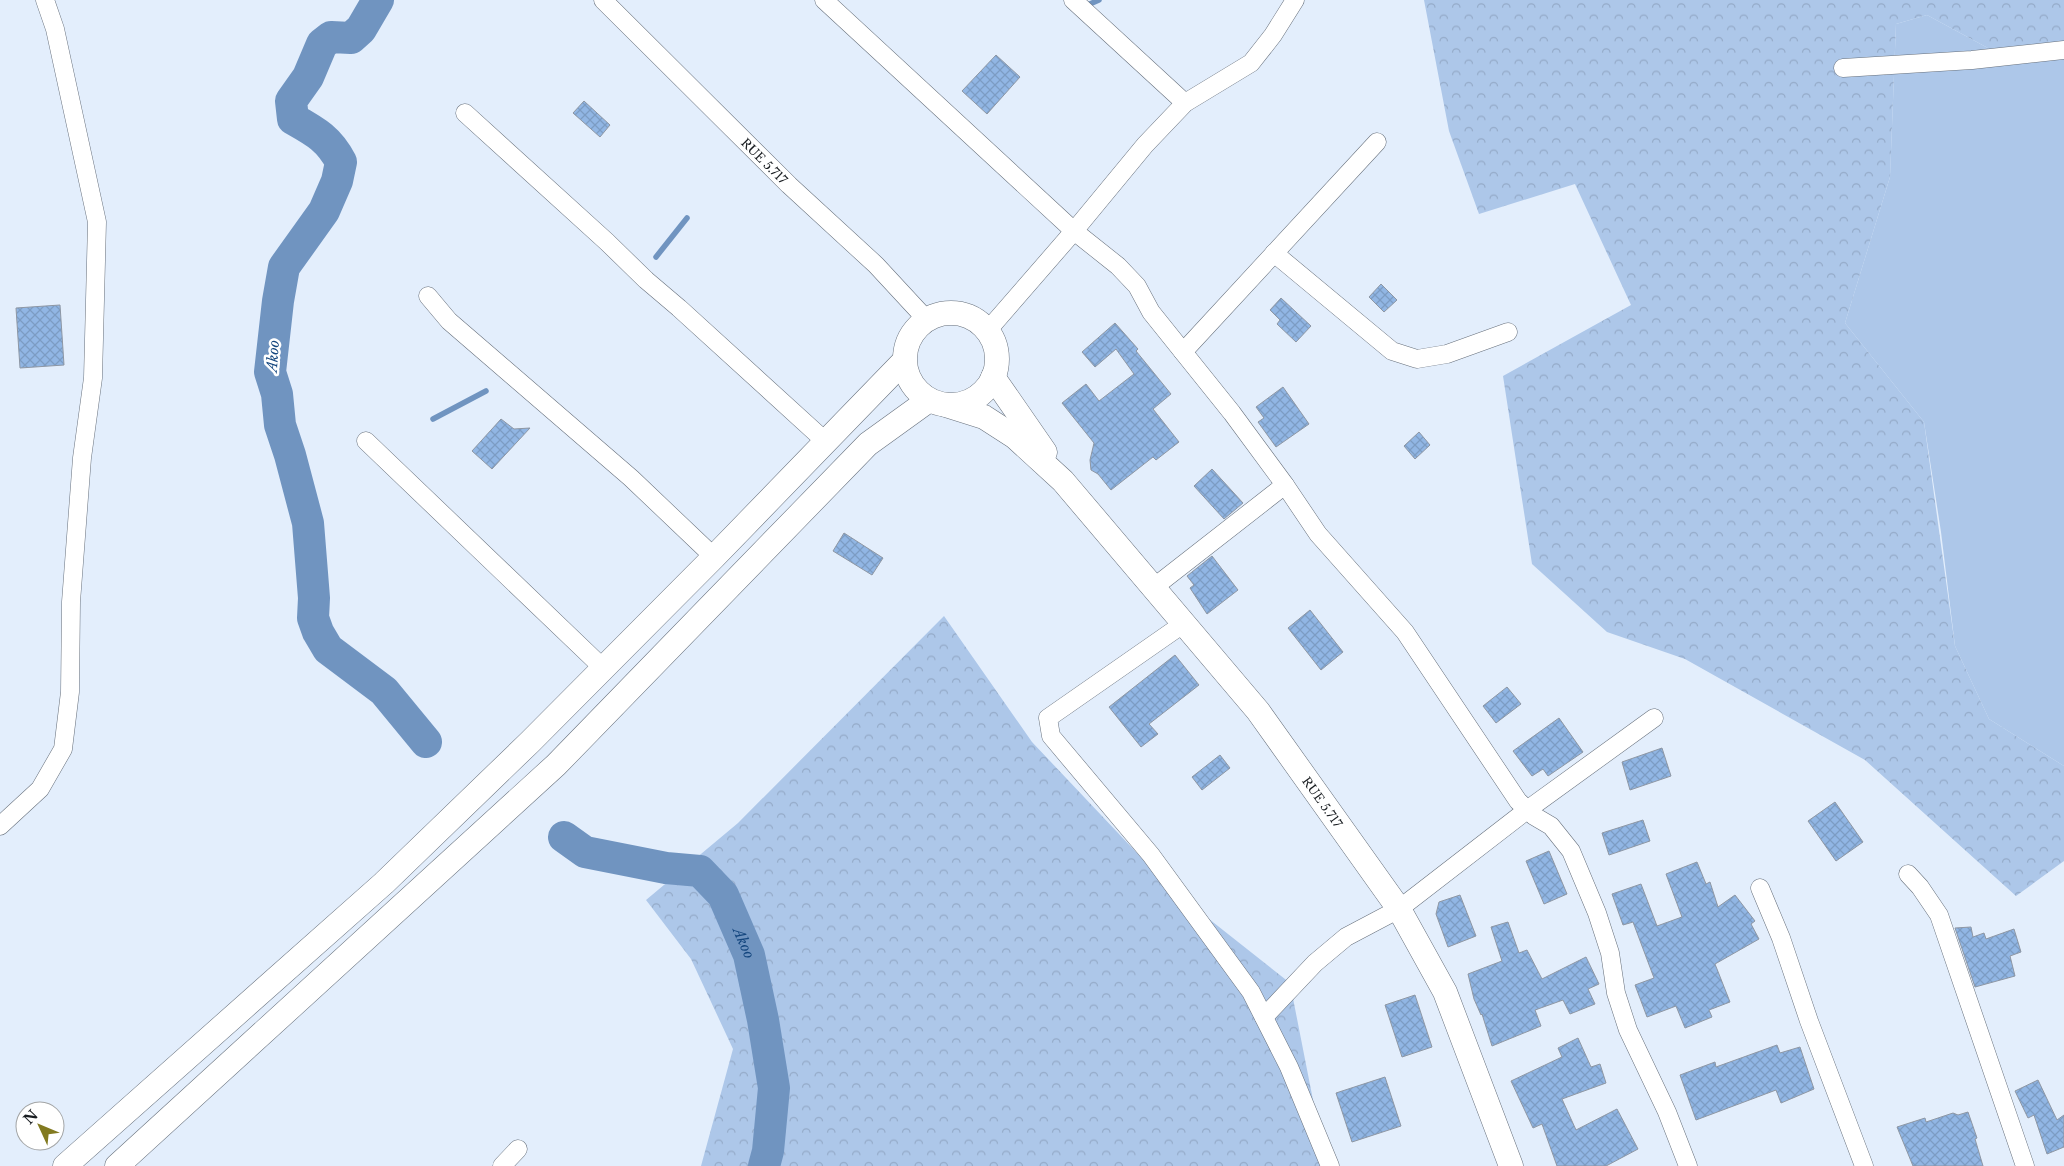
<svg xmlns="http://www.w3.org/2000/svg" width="2064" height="1166" viewBox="0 0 2064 1166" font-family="'Libre Baskerville',serif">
  <defs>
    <pattern id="forest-crowns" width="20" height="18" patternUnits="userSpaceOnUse" patternTransform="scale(1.25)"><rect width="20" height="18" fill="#adc7e9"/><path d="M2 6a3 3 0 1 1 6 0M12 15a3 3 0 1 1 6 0" fill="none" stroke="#94aac8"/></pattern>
    <pattern id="building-cross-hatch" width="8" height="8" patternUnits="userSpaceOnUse" patternTransform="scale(1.25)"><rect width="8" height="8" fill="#91b6e4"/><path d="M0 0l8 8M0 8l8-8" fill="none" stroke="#7c9cc3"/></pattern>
  </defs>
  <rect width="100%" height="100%" fill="#e3eefc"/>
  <path fill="#adc7e9" d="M1927,15L2010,60L2064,57V766L1989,719L1955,646L1941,532L1924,422L1845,323L1890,177L1896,24Z"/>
  <path fill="url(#forest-crowns)" d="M1424,0H2064V57L2010,60L1927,15L1896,24L1890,177L1845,323L1924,422L1955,646L1989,719L2064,766V861L2016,896L1865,760L1685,659L1607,632L1532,564L1503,376L1631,305L1575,184L1479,214L1449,131Z
    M944,616L1032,742L1171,889L1290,983L1326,1166H701L733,1049L691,959L646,900L738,823Z"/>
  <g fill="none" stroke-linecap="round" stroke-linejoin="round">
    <path stroke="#7094c0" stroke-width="5.5" d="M1083,7L1099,0
      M656,257L687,218
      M433,419L486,391"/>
    <g stroke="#7094c0" stroke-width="32">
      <path d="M378,0L361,29L351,38L331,37L322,44L308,77L291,101L293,119C316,132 329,139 341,162L337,181L324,211L284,267L278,301L270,372L277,394L280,425L290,455L308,523L314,598L313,618L318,632L328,649L384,691L426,742"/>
      <path id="s1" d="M564,837L585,852L666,868L700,871L723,895L749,955L763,1020L774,1088L768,1151L764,1166"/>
    </g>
  </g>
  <path fill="url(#building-cross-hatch)" stroke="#8e97a4" d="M996,55L1020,77L987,114L962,91Z
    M584,101L610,125L600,137L573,113Z
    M1381,284L1397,300L1384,312L1369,297Z
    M1281,298L1311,326L1296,342L1277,324L1280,320L1270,310Z
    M60,305L64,365L20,368L16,308Z
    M1115,323L1138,349L1136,351L1171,394L1153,409L1179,442L1156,460L1153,457L1111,490L1098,474L1091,470L1090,460L1094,443L1062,403L1086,384L1099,401L1134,374L1116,349L1095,367L1082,352Z
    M1283,387L1309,424L1276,447L1258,422L1264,418L1256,407Z
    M501,419L514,429L530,428L492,469L472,451Z
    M1419,432L1430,445L1415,459L1404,446Z
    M1212,469L1243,503L1224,519L1194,486Z
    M844,533L883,558L872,575L833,551Z
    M1212,556L1238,590L1207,614L1190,588L1194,585L1187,576Z
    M1310,610L1343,652L1321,670L1288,628Z
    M1175,655L1199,685L1149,724L1158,734L1141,747L1109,707Z
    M1507,687L1521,704L1496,723L1483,706Z
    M1559,718L1583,752L1548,776L1543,769L1532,776L1513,751Z
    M1662,748L1671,776L1630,790L1622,762Z
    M1220,755L1230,768L1202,790L1192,777Z
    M1835,802L1863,842L1836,861L1808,821Z
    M1643,820L1650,841L1609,855L1602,833Z
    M1549,851L1567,894L1544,904L1526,861Z
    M1697,862L1706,884L1710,882L1718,907L1735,895L1755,921L1751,924L1759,939L1715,964L1730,1002L1709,1010L1712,1017L1685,1028L1676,1006L1647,1017L1635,985L1654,978L1633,922L1623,925L1612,894L1641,884L1657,926L1682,917L1666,874Z
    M1460,895L1476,936L1448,947L1436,914L1439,902Z
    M1508,922L1519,953L1527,950L1542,979L1586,957L1599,984L1588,989L1595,1004L1570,1014L1563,1000L1535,1010L1541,1026L1492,1046L1482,1014L1481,1015L1474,999L1468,974L1502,961L1491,927Z
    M1971,927L1973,937L1984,933L1986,939L2014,929L2021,952L2010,956L2015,976L1975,987L1955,928Z
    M1415,995L1432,1047L1402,1057L1385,1005Z
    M1578,1038L1591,1067L1600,1064L1606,1083L1562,1099L1576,1130L1617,1109L1638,1149L1606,1166H1557L1542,1124L1533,1128L1511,1081L1562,1057L1558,1048Z
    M1777,1045L1780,1053L1800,1047L1814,1089L1781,1103L1776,1090L1696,1120L1680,1075L1715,1062L1716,1067Z
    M1385,1077L1401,1126L1352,1142L1336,1093Z
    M2038,1080L2057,1120L2064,1115V1147L2047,1154L2034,1115L2028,1118L2015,1091Z
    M1968,1112L1977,1138L1975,1139L1983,1166H1913L1897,1127L1925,1118L1926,1122L1953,1113L1958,1115Z"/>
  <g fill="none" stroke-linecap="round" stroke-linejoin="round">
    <g stroke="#67707c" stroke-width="19">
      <g id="street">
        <path id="s2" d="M603,0L789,185L876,265L926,319"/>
        <path d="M824,0L1074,231L1118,266L1137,286L1151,312L1232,413L1285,485L1318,534L1405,632L1518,801L1534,816L1551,826L1571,851L1597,913L1610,953L1616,993L1628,1030L1667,1112L1688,1166"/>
        <path d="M1073,0L1185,103"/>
        <path d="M1843,68L1972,60L2064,50"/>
        <path d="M465,113L607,242L646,280L679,308L825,441"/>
        <path d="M1274,253L1392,351L1417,359L1447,354L1508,332"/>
        <path d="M428,296L449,321L631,478L714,557"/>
        <path d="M988,330L1074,231L1145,145L1185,103L1251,63L1273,35L1295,0"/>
        <path d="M1183,352L1377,142"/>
        <path d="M366,441L603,668"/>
        <path d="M1153,588L1285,485"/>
        <path d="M1183,624L1048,718L1051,736L1151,855L1251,992L1289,1067L1330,1166"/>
        <path d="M0,826L40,789L63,749L70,692L71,602L82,458L93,378L97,222L55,29L45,0"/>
        <path d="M1908,874L1920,887L1939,915L2025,1166"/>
        <path d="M1760,888L1781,938L1809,1021L1864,1166"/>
        <path d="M1264,1017L1315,963L1346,937L1399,909L1527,810L1654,718"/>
        <path d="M502,1166L518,1149"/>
      </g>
    </g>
    <g stroke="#67707c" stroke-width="25">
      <g id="secondary">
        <circle cx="951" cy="359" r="46"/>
        <path d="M993,377L1045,452"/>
        <path id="s3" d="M946,405L984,417L1015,437L1063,481L1258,711L1399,909L1445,992L1511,1166"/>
        <path d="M65,1166L384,883L530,742L714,557L904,361"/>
        <path d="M117,1166L556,765L868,444L929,400"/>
      </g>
    </g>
    <use href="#street" stroke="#fff" stroke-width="18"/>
    <use href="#secondary" stroke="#fff" stroke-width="24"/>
  </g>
  <g text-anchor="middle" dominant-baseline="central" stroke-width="5" stroke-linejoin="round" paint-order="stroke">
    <g font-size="12" fill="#191d21" stroke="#fff">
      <text stroke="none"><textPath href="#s2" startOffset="228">RUE 5.717</textPath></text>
      <text stroke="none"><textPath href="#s3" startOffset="555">RUE 5.717</textPath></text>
    </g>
    <g font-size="14" font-style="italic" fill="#14467e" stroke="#fff">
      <text transform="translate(273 356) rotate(-86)">Akoo</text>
      <text stroke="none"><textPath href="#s1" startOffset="228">Akoo</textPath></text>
    </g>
  </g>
  <g transform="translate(40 1126) rotate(314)"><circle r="24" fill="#ffffff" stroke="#a3a5a6"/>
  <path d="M0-4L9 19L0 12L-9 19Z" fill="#827a20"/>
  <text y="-8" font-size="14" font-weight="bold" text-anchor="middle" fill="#191d21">N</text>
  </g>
</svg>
